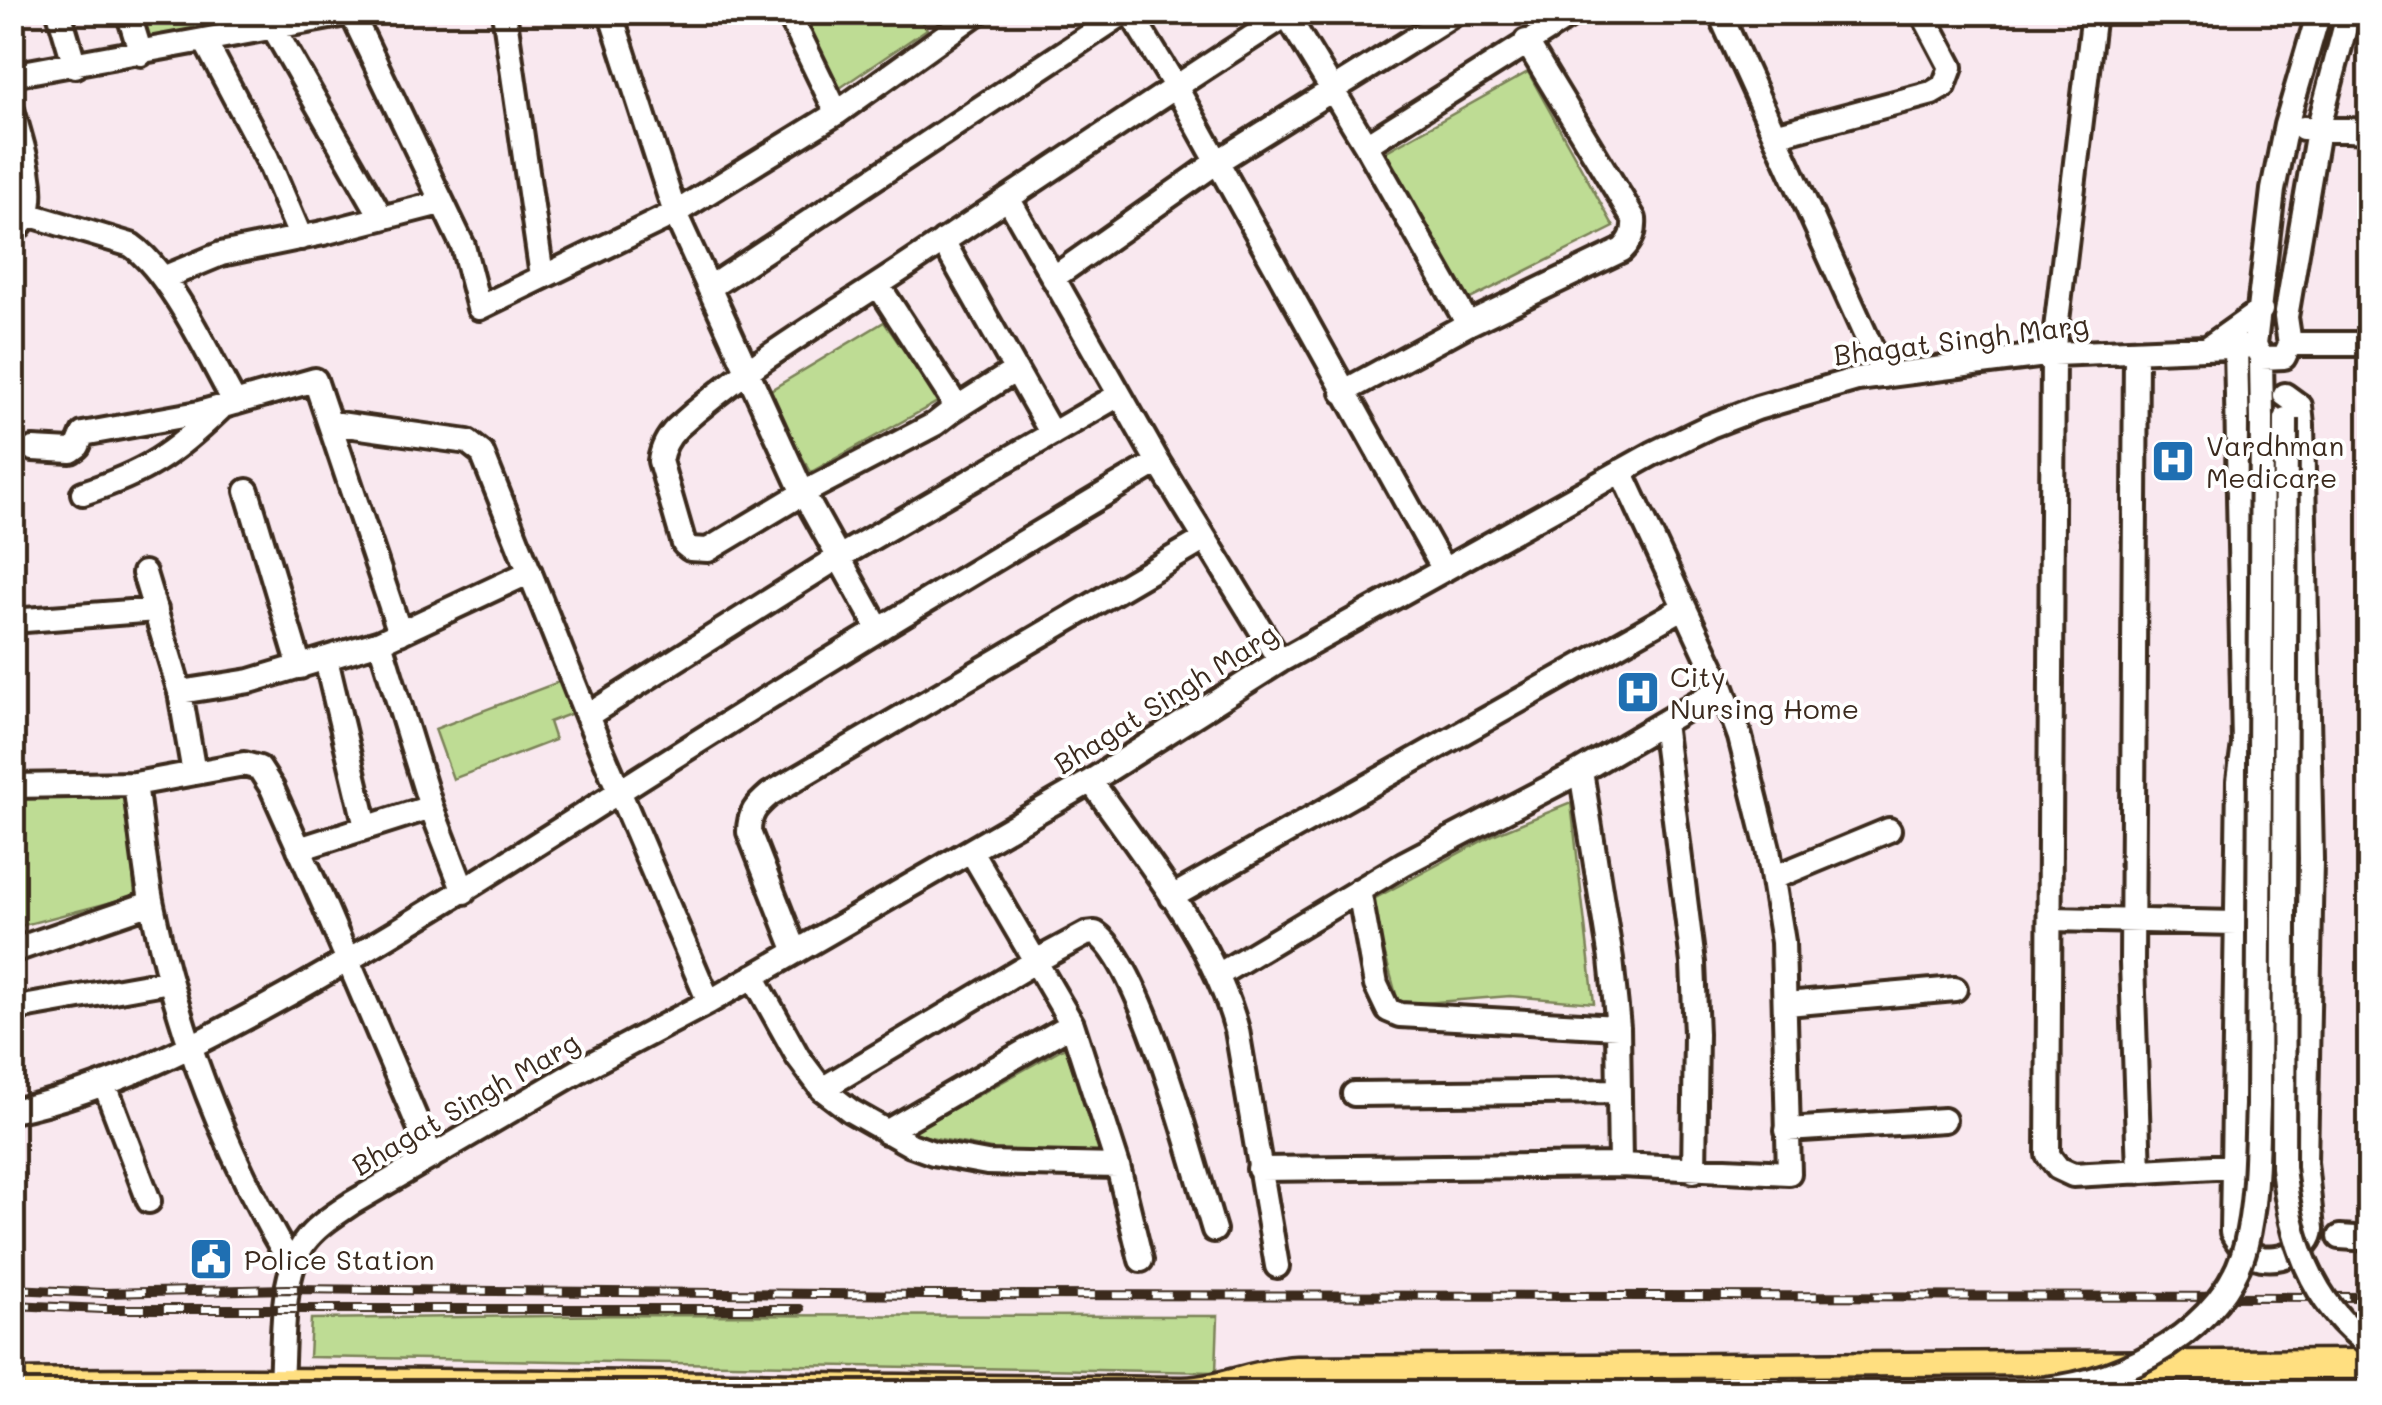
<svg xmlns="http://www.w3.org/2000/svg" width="2382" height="1405" viewBox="0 0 2382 1405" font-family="Mali,sans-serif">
  <rect width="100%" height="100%" fill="#f9e8ef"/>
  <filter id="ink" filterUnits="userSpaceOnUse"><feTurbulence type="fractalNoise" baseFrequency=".01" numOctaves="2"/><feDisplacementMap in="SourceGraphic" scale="20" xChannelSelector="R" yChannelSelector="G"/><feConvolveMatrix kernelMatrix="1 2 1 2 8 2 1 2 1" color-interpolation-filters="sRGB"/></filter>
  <g filter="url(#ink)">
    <path fill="#bedc94" stroke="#7c8359" stroke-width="2.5" d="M125,12L321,13L136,43Z
      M916,12L927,29L837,90L807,25L828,13Z
      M1528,72L1614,227L1468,300L1385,152Z
      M884,322L939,401L811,472L764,394Z
      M561,681L573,713L549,722L555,740L453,779L435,729Z
      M13,796L126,797L135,896L13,928Z
      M1571,803L1594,1003L1510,996L1399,1005L1370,901L1495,834Z
      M1065,1047L1102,1154L1006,1152L910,1133Z
      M628,1315L1218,1316L1216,1372L309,1357L311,1319Z"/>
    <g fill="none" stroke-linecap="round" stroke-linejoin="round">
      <g stroke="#3b2a1e" stroke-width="30">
        <path id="minor" d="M59,12L75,66
          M128,12L141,54
          M351,12L463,246L479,308L675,213L837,113L978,12
          M504,12L542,276
          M610,12L675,213L803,493L878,628
          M788,12L837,113
          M1130,12L1177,89L1444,570
          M1285,12L1366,145L1468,324
          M1719,12L1884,376
          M2094,12L2053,354L2048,1155L2058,1168L2073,1175L2301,1162
          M274,29L382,218
          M206,43L267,158L301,238
          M12,75L357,12
          M12,109C19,136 38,187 27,214C25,221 17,229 12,234
          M2303,128L2370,131
          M1775,135L1932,93L1944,86L1951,67L1922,12
          M1366,145L1576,12
          M1008,198L1158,462L1280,661
          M27,214L131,245C172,274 209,357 235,403
          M943,241L1052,434
          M163,278L221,254L323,233L440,203
          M1053,278L1217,162L1457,12
          M878,285L950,396L953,410L935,424L803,493L708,550L690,549L684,544L660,461C662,448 668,437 677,428C746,365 830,317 908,265C1035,180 1162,95 1291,12
          M709,288L1125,12
          M2290,344H2370
          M2236,346L2244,744L2239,781L2232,1232C2238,1244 2248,1255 2262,1258C2281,1261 2311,1250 2312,1229L2305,1162L2311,859L2302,425L2300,406L2285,395
          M2209,347L2261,310
          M2136,351L2132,963L2139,1172
          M2261,358L2284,357L2290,344L2286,317L2318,130L2349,12
          M1343,392L1468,324L1622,250C1632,240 1635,232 1634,219L1526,41
          M953,410L1016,370
          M2262,419L2261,358L2255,344L2273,190L2286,125L2319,12
          M332,423L468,442L482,453L587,716L709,1002
          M33,449L71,451L78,446L83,434L199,413L315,380L400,633
          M247,491L300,667
          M83,493C147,472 172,455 220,409
          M144,573L180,692L194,773
          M12,621L156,610
          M380,642L431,807L464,892
          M326,659L366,827
          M180,692L250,681L380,642L530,572
          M587,716L839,557L1119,395
          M1663,723L1693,963L1696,1034L1694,1171
          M1581,771L1611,959L1618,1027L1620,1165
          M1091,781C1145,859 1212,937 1237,1030L1277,1266
          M135,784C141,824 144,866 152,905C178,1032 226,1155 292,1266
          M12,786L135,784L244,764L259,768L272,788L323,902L432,1157
          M299,849L431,807
          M971,851L1072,1024L1118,1166L1141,1260
          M1773,878L1889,830
          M1359,890L1376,985L1388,1010L1400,1015L1618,1027
          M1172,897L1683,608
          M2052,919L2237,923
          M12,951L151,903
          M796,952L749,832C749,813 756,806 770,794L1205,539
          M1218,975L1403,864L1581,771L1722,688
          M753,976L798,1057L822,1089L851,1111L911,1145L933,1153L987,1163L1118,1166
          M1787,1004L1955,989
          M12,1009L170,981
          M105,1085L149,1201
          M822,1089L1036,961L1086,934L1095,933C1142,961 1196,1172 1214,1230
          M1354,1094L1619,1091
          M12,1111C112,1090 201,1043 289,994C401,931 509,862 617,793C795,679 976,570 1158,462
          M1787,1130L1944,1120
          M886,1132L1072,1024
          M1259,1169L1620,1165L1789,1173L1783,942L1768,849L1740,737L1722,688L1621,471
          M2340,1237L2370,1239
          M281,1381C284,1340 280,1277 304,1243C316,1226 335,1215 352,1203L580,1070L709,1002L1091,781L1280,661L1652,454L1710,426L1757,408L1857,379L2053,354L2255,346"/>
      </g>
      <g stroke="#3b2a1e" stroke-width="35">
        <path id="major" d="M12,1384C403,1380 793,1389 1183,1392C1223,1391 1257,1373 1297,1371L2370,1364"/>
      </g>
      <use href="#minor" stroke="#fff" stroke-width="22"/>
      <use href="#major" stroke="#ffdf80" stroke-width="28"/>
      <g stroke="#3b2a1e" stroke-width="10">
        <path id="rail" d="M12,1289L103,1293L287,1289L928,1295L2370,1297
          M12,1305L104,1309H800"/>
      </g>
      <use href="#rail" stroke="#fff" stroke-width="6" stroke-dasharray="19" stroke-linecap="butt"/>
      <g stroke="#3b2a1e" stroke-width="30" stroke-linecap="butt">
        <path id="minor-bridge" d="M2286,419L2283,1167C2290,1236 2310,1303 2370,1345
          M1650,1392L2045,1389C2124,1382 2226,1328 2246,1244C2257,1199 2256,1151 2258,1105L2262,419"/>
      </g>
      <use href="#minor-bridge" stroke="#fff" stroke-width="22"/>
    </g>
  </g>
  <defs>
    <g id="hospital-square" transform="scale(2.25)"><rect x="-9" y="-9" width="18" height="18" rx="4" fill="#1f6fb2" stroke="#fff"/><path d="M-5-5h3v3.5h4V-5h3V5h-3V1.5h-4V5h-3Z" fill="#fff"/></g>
    <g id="civic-square" transform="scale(2.25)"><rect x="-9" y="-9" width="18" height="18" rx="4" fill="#1f6fb2" stroke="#fff"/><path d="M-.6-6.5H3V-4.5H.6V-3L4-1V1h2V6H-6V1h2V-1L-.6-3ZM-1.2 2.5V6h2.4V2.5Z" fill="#fff"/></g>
  </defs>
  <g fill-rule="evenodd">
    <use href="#hospital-square" x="2173" y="461"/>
    <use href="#hospital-square" x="1638" y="692"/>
    <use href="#civic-square" x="211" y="1259"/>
  </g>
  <g text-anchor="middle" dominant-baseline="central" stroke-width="8" stroke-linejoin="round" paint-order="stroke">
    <g font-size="28" fill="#3b2a1e" stroke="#fff">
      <text transform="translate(1961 339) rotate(-7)">Bhagat Singh Marg</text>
      <text transform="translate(1165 698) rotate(-32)">Bhagat Singh Marg</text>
      <text transform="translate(465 1103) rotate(-30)">Bhagat Singh Marg</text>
    </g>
    <g font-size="28" fill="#3b2a1e" stroke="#fff" text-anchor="start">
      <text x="2206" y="445">Vardhman<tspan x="2206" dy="32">Medicare</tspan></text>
      <text x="1670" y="676">City<tspan x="1670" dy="32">Nursing Home</tspan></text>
      <text x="244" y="1259">Police Station</text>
    </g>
  </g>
  <rect width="2382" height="1405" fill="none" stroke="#fff" stroke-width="50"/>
  <rect x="25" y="25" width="2332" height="1355" fill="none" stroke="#3b2a1e" stroke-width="4" filter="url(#ink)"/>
</svg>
